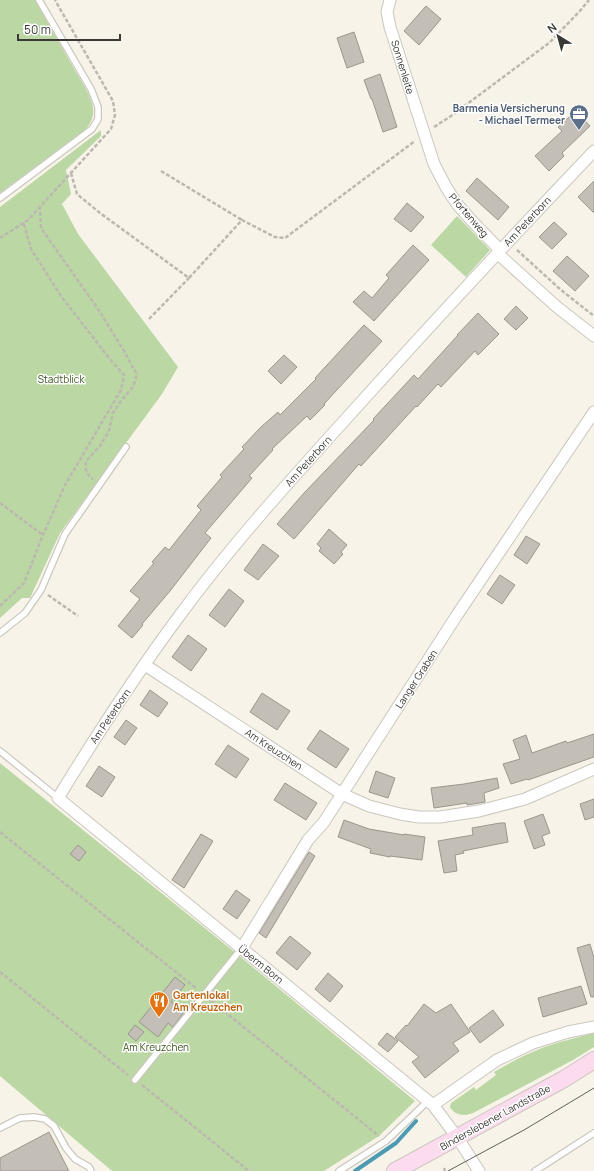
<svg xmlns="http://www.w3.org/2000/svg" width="594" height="1171" viewBox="0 0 594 1171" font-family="Manrope,sans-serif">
  <rect width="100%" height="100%" fill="#f7f3e9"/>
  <path fill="#bbd7a4" d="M0,0H35C49,24 62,48 76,72C82,82 92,97 93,108C94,117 91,123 85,130L0,193Z
    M101,130V136L66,170L71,194L62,204L78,234L178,367L162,394L60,533L30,598H22L0,618V207Z
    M457,216L490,250L466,277L431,245Z
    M0,763L237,954L415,1101L379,1136L324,1171H112L0,1076Z
    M594,1033V1047L573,1060L473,1113C465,1116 455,1116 450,1107L451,1103L474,1087L476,1090L496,1075L494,1072C505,1066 516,1059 528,1054C549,1044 571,1039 594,1033Z"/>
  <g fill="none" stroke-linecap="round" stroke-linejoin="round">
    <path stroke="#4b9bb4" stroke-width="4" d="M355,1171L396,1143L416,1121"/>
  </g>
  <path fill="#c4bfb6" stroke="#9b978e" d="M426,6L441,19L419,45L404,31Z
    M354,32L364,62L347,68L337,38Z
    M380,74L397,127L383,132L372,99H371L364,80Z
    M576,111L590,126L562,153L564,156L549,171L535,156L562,131L558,127Z
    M477,178L509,207L498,220L466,191Z
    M594,181V213L578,197Z
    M407,203L424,217L411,232L394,219Z
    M554,222L567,234L552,249L539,237Z
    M413,245L429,260L374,321L353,302L364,291L372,298L389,278L386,275Z
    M567,256L589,276L575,291L553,271Z
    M516,306L528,318L516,330L504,319Z
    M478,313L499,334L478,355L475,351L441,387L438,384L417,407L416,406L361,466L359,464L294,539L277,524L304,493L374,420L373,419L414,375L418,379L458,335H457Z
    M364,325L382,341L324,404L325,405L310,420L307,416L272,449L273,450L249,476L252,478L205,533L211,538L170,591L142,624L143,625L132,638L118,626L140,599L130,591L154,563L152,562L165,547L169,550L201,510L197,506L222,477L220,475L244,449L242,447L261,427L278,412L280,415L316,379L315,378Z
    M284,355L297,367L281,384L268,371Z
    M329,529L347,545L341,552L343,554L334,564L319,551L321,548L317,544Z
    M526,536L540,544L527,564L514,555Z
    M263,544L279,556L258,580L244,570Z
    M500,575L515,585L502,604L487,594Z
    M229,589L244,601L225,627L209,615Z
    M188,635L207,649L191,671L172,657Z
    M150,690L168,703L158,717L140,705Z
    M262,693L290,711L277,730L250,712Z
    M126,720L137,728L125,745L114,737Z
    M320,730L349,749L336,768L307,749Z
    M594,734V757L528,780L527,779L511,784L503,764L520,759L513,740L526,735L532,753L566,741L567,743Z
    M228,745L249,759L236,778L215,764Z
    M99,766L115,777L102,797L86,786Z
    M376,771L395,778L388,798L369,792Z
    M497,778L499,788L484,793L485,802L467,805V803L434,808L431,788L464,784Z
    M285,783L317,803L306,820L274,800Z
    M594,799V817L585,820L580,804Z
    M543,814L550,833L542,836L545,845L534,849L524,821Z
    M344,820L369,829L404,835V834L425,837L422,860L390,856V857L370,853L371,849L338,837Z
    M500,823H505L508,842L463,851L464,853L455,855L457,871L444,873L438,841L473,835L472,828Z
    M201,834L213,841L184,888L172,880Z
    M78,845L86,852L79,861L70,854Z
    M309,852L315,856L266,938L259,933Z
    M236,890L250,900L237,919L223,909Z
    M290,936L311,953L297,970L276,953Z
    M590,944L594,958V997H591L577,948Z
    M328,973L343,986L330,1002L315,989Z
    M175,977L185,985L171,1002L184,1012L173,1027L168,1023L158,1037L139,1022Z
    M581,986L587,1004L543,1017L538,998Z
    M424,1004L436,1013L451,1004L470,1032L453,1043L459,1051L425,1078L412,1062L419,1057L395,1037L406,1025L407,1026Z
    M493,1010L504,1025L480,1043L469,1028Z
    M135,1025L144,1032L136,1041L128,1034Z
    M387,1033L398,1041L388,1052L378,1044Z
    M49,1132L69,1171H0V1158Z"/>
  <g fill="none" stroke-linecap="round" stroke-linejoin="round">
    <g stroke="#cbc7be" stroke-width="8">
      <path id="lane" d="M0,198L92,129L98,119V107L91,89L39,0
        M0,633L25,613L41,590L65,534L126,447
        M0,751L58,798
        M135,1080L242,948
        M0,1128L20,1118L34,1117L45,1119L54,1126L66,1148L75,1159L89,1167L91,1171
        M339,1171L386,1141L428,1101
        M535,1171L594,1133"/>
    </g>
    <g stroke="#cbc7be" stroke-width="13">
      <path id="street" d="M390,0L387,12L390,27L434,164L446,187L457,204L471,220L500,250
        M497,253L557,307L594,336
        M145,665L342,794L369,806L400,814L419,817H440L479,811L525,799L594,769
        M242,948L308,840L324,822L457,615L594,412
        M433,1105L497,1060L533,1043L568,1032L594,1027
        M479,1171L457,1137L433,1105L58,798C96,736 136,674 180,615C230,547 287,484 344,421C426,330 509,240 594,151"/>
    </g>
    <g stroke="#cbc7be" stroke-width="18">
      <path id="secondary" d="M395,1171L564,1079L594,1060"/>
    </g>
    <path stroke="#bcb8b0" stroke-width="2.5" stroke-dasharray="4 2" stroke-linecap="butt" d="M434,127L451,116L549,43L579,12L589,0
      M161,171L242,220
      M71,173L77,194L100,213L189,278L242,220L275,237L285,238L415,141
      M40,206L41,228L100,312L124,351L136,373V379L132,388L121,401L113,413L109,431L100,446L86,461C85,469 86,474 93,479
      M0,238L28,220L111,129L115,115L113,101L55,0
      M517,250L561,290L594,316
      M149,319L189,278
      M0,503L43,535
      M48,595L78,616
      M0,606L24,583L43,535L65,485L121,390L124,375L109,358L61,296L31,249L24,224
      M0,832L197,989
      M0,972L128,1075
      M210,1000L379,1136
      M142,1085L249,1171
      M444,1168L445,1171"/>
    <use href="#lane" stroke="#fff" stroke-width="5.5"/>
    <use href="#street" stroke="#fff" stroke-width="11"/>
    <use href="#secondary" stroke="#fddbee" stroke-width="16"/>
    <path stroke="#62605a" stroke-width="1" d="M448,1171L524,1130L594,1088"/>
  </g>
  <defs>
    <g id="office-pin" transform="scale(1)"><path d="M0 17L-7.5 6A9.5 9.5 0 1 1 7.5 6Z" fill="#5c6f8a" stroke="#fff"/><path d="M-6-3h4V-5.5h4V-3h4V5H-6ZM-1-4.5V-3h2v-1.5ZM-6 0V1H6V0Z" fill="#fff"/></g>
    <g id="restaurant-pin" transform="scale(1)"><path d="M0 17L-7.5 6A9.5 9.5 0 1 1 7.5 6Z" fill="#e8710a" stroke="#fff"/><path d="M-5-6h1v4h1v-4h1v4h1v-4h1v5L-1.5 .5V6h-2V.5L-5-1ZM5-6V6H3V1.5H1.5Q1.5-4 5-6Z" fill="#fff"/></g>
  </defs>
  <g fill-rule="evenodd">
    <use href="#office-pin" x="579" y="114"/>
    <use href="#restaurant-pin" x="159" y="1001"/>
  </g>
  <g text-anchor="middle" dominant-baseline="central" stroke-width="3" stroke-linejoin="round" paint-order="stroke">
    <g font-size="10" fill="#3b3935" stroke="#fff">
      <text transform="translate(403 67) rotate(73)">Sonnenleite</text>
      <text transform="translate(469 215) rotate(49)">Pfortenweg</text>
      <text transform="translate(527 221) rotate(-47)">Am Peterborn</text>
      <text transform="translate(308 461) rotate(-48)">Am Peterborn</text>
      <text transform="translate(416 679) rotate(-57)">Langer Graben</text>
      <text transform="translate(110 716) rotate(-56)">Am Peterborn</text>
      <text transform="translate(274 749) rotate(33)">Am Kreuzchen</text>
      <text transform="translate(261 964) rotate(39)">Überm Born</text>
      <text transform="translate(495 1117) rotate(-29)">Binderslebener Landstraße</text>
    </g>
    <g font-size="10" font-weight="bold" fill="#4e5e75" stroke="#fff" text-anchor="end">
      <text x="565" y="108">Barmenia Versicherung<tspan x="565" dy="12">- Michael Termeer</tspan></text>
    </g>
    <g font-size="10" fill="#39541d" stroke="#fff">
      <text x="61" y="379">Stadtblick</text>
      <text x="156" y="1047">Am Kreuzchen</text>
    </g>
    <g font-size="10" font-weight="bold" fill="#c56008" stroke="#fff" text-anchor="start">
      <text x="173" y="995">Gartenlokal<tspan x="173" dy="12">Am Kreuzchen</tspan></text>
    </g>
  </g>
  <g transform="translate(558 36) rotate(323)" stroke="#ffffff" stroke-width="3" paint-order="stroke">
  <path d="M0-3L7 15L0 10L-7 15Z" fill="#3b3935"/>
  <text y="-6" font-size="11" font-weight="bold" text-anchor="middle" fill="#3b3935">N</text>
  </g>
  <path d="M18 34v6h102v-6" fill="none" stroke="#3b3935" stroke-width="2"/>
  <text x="24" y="34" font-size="12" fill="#3b3935" stroke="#ffffff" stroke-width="3" paint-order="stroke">50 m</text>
</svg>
